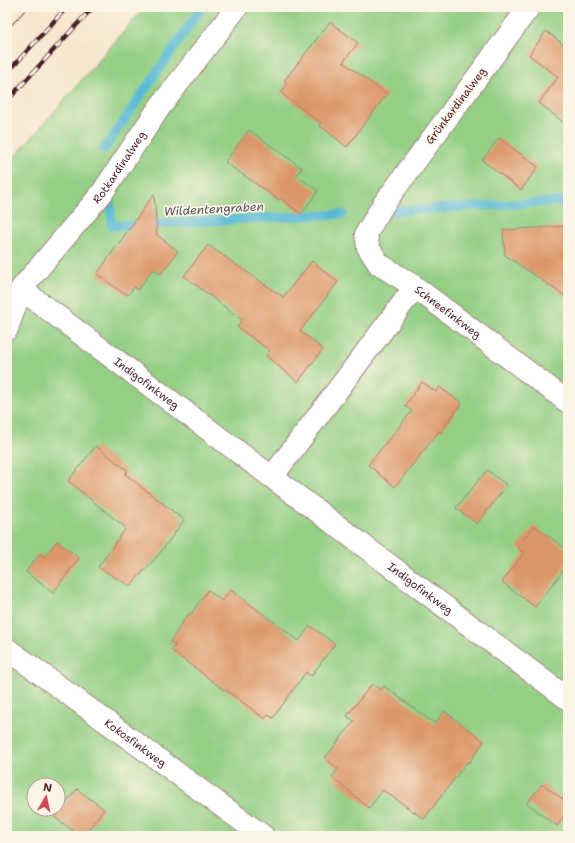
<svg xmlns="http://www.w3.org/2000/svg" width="575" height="843" viewBox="0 0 575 843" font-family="'Shantell Sans',sans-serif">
  <rect width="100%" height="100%" fill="#fcf5e5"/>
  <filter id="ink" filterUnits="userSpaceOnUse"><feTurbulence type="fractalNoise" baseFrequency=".025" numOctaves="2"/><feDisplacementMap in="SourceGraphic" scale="8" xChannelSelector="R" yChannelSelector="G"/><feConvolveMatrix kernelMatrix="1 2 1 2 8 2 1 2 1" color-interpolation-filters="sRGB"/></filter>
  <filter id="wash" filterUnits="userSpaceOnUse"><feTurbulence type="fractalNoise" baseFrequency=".012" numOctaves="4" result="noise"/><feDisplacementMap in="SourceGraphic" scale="16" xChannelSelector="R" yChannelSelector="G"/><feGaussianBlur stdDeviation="0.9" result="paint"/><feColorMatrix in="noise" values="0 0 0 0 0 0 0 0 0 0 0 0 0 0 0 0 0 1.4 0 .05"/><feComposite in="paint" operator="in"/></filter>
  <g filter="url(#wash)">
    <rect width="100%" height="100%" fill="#f6e5cc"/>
    <path fill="#93cf84" stroke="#6e7758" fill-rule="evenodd" d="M145,7H568V836H7V166ZM34,785H58V809H34Z"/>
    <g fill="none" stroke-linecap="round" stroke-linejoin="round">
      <path stroke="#57bad5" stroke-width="9" d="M104,149L202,7
        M110,200L112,226L343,214
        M393,211L568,201"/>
    </g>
    <g id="blocks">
      <path fill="#db9768" d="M330,22L358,43L343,62L387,94L347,147L319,125L321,123L281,93L287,83L284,81Z
        M546,31L568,48V126L539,103L558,77L529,55Z
        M249,130L302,168L296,175L318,191L301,214L280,198L279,200L225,162Z
        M499,138L538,167L521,190L482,160Z
        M154,194L157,235L178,251L161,274L153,269L138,290L134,287L128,295L123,292V293L97,274Z
        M568,226V298L505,255L503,230Z
        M208,245L283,297L312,261L338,282L300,331L323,349L298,382L266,356L270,351L237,327L242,320L184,276Z
        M422,382L436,392L439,387L462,403L441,432L439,431L395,487L368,465L412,411L405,406Z
        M96,446L128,471L125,474L184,520L160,553L130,586L98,567L126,528L68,481Z
        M487,470L507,485L477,524L456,508Z
        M534,526L568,550V564L535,607L502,582L524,553L517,547Z
        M57,541L79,558L53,593L26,572L39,554L44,557Z
        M208,590L222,601L231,590L299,641L310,626L335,644L311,676L306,672L273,718L268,715L265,719L225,689L224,690L171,650L175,645L170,642L188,614L190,615Z
        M372,684L381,690L384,686L435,724L444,711L484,741L469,763L467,762L424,819L383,790L369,808L332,777L338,769L325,758L354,721L347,716Z
        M542,784L568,803V811L557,826L527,803Z
        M77,789L104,809L84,836H81L54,817Z"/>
    </g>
  </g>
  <g filter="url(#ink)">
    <use href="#blocks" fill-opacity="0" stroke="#a0827c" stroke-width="1"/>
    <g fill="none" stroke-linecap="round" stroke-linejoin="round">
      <g stroke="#a0827c" stroke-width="24">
        <g id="minor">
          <path id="s1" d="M529,7L383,205L366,234L368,247L379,264L415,287L568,402"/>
          <path id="s2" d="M21,289L568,699"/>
          <path id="s3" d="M7,329L21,289L102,193L159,108L237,7"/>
          <path d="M272,477L415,287"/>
          <path id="s4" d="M7,649L263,836"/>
        </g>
      </g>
      <use href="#minor" stroke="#fff" stroke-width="22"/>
      <path stroke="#4a1f2b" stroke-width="1" d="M7,30L28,7"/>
      <g stroke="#4a1f2b" stroke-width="4.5">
        <path id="rail" d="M7,73L67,7
          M7,101L93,7"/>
      </g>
      <use href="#rail" stroke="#fcf5e5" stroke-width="3" stroke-dasharray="9" stroke-linecap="butt"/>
    </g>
  </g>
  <g text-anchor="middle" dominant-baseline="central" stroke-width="3.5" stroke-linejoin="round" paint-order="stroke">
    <g font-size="11" fill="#4a1f2b" stroke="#fcf5e5">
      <text transform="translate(456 106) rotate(-53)">Grünkardinalweg</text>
      <text stroke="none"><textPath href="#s3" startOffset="199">Rotkardinalweg</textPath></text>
      <text stroke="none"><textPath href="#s1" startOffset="397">Schneefinkweg</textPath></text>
      <text stroke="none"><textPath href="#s2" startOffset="157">Indigofinkweg</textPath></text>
      <text stroke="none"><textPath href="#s2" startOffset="499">Indigofinkweg</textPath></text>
      <text stroke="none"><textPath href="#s4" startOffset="159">Kokosfinkweg</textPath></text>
    </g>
    <g font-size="12" font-style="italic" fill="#4f5566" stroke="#fcf5e5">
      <text transform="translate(214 209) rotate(-3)">Wildentengraben</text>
    </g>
  </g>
  <rect width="575" height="843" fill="none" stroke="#fcf5e5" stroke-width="24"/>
  <g transform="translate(46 797) rotate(9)"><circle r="19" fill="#fcf5e5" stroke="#b59f9b"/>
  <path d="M0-3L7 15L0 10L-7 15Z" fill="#d1495b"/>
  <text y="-6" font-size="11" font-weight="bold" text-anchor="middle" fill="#4a1f2b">N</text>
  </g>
</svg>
